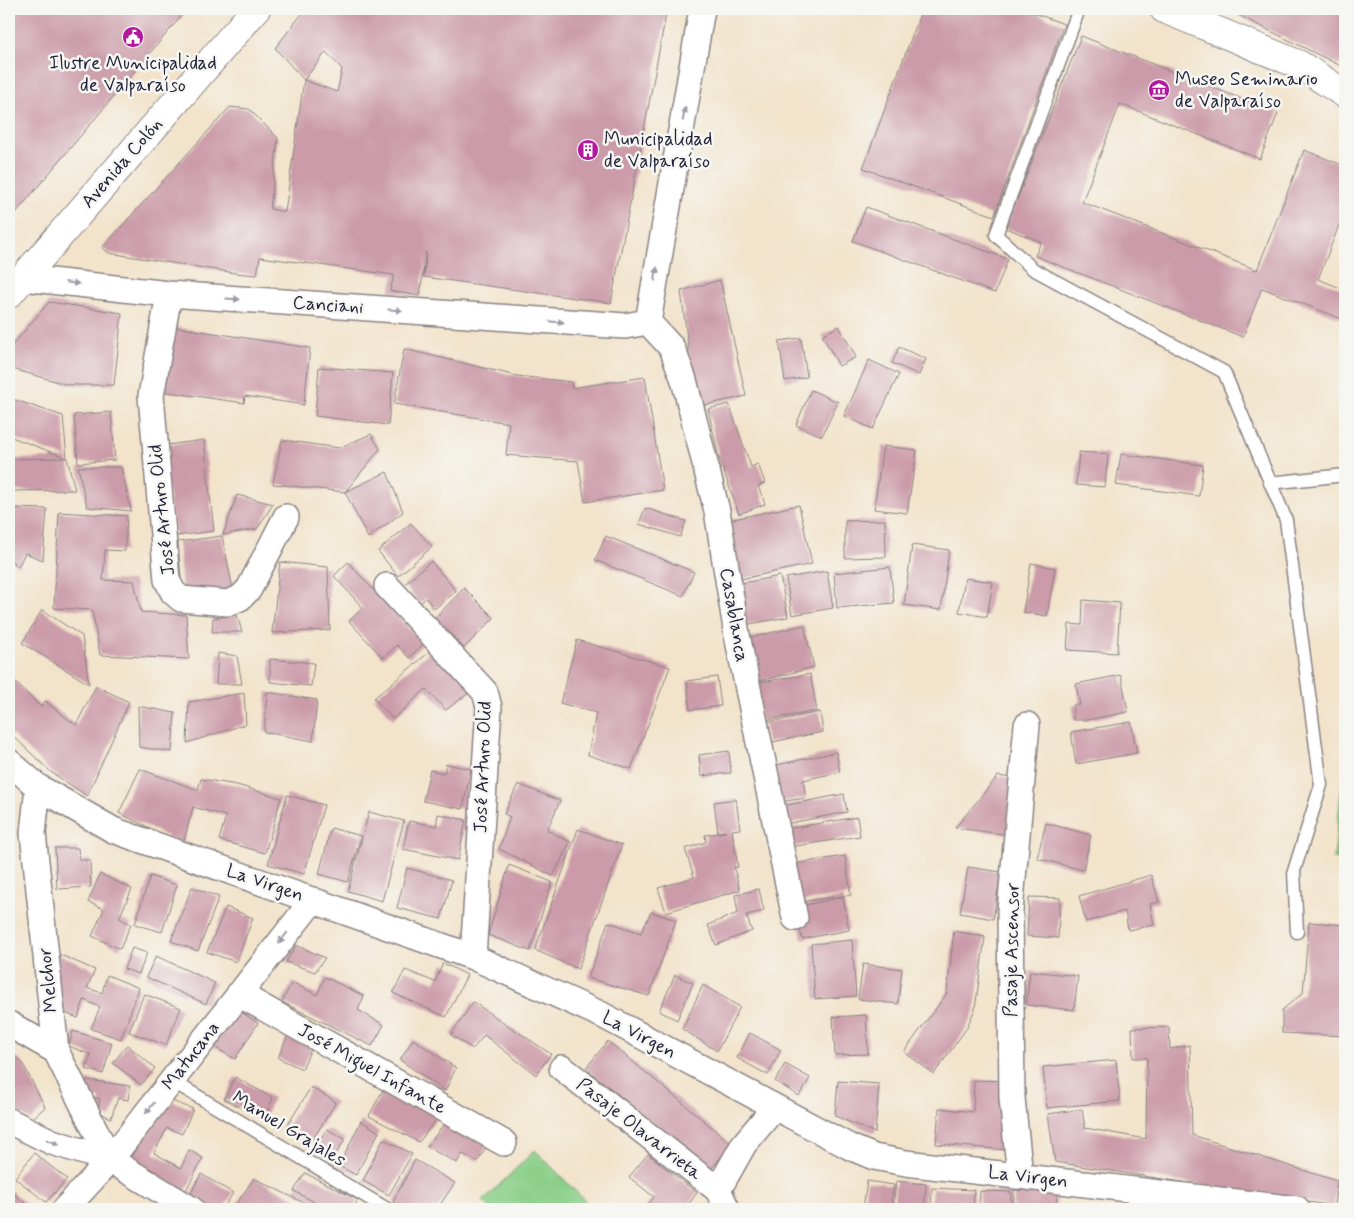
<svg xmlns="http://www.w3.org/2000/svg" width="1354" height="1218" viewBox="0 0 1354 1218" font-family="Mynerve,sans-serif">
  <rect width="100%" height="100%" fill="#f6f6f2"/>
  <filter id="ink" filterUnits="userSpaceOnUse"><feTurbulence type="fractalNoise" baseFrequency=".02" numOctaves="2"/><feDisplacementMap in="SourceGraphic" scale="10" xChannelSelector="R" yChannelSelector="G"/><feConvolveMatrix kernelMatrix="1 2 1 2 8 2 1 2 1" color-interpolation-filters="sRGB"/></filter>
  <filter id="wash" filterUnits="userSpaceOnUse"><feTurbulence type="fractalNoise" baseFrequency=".0096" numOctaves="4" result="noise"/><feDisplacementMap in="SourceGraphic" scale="20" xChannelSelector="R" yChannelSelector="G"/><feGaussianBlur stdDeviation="1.12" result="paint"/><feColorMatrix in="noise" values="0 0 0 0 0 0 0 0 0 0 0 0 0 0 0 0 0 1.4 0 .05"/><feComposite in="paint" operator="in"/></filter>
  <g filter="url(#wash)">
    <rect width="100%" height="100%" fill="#f2e3ca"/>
    <path fill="#8bcf88" stroke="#567862" d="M1342,781L1345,782V860L1334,859Z
      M535,1150L593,1209H491L483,1201Z"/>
    <g id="blocks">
      <path fill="#cb9ba9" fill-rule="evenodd" d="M12,9H187L9,221V13Z
        M306,9H667L611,303L424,277L426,252L420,296L390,291L394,275L260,257L257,275L235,273L109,253L102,248L230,107L249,109L278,138L270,209L285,212L304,80L275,48ZM326,52L342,69L337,92L304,80Z
        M922,9H1023L1064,24L994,216L863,168Z
        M1226,9H1345V68Z
        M1081,36L1278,113L1260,159L1120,104L1082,202L1257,270L1304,150L1345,166V210L1318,279L1345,290V320L1262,288L1243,337L1035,256L1041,242L1006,228Z
        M866,207L1008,259L995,293L853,241Z
        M720,280L746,396L696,407L681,291Z
        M49,302L122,313L114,385H69L9,368V349Z
        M169,326L310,348L304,405L245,396L244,403L161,391Z
        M839,326L856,357L839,366L822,335Z
        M801,338L807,377L785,381L779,341Z
        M899,347L926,359L919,375L892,363Z
        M404,349L517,376L572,382L571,388L645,377L663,490L585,502L578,461L506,455L509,423L394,404Z
        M869,360L899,374L873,429L844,416Z
        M319,367L393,373L388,425L315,416Z
        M811,390L838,402L822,436L796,425Z
        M9,398L63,416L67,458L9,436Z
        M729,404L751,467L758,464L765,483L758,486L765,504L739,514L719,458L708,409Z
        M111,412L115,460L78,463L74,415Z
        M371,434L380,449L345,492L273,484L282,440L339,448Z
        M204,440L214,531L176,536L160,446Z
        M883,446L917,450L907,513L874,509Z
        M1079,452L1108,454L1105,487L1076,485Z
        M1121,454L1203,465L1199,496L1116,485Z
        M67,458L75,490L9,491V459Z
        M78,467H121L131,511L87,507Z
        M387,472L403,512L368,538L345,492Z
        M237,495L273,504L257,529L223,535Z
        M799,505L812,564L741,579L729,520Z
        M9,508L47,509L43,560L25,553L18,567L9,558Z
        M645,508L686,521L680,537L639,524Z
        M59,512L127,516L125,551L105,550L103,580L134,581L141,612L186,615L189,659L100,655L92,610L54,608Z
        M885,520L886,557L845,558V521Z
        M411,523L432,547L398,576L378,551Z
        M222,536L233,589L182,590L178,542Z
        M606,536L694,572L683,596L595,560Z
        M912,545L949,550L941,610L904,605Z
        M431,561L456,591L434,609L426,598L420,603L404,585Z
        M280,562L328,567L330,630L272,633Z
        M348,562L423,644L409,658L397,645L383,658L349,621L363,608L334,576Z
        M1031,563L1055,568L1047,616L1023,612Z
        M890,567L894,603L837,608L834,573Z
        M827,571L833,608L792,615L786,578Z
        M780,576L788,617L744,625L737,584Z
        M965,578L993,582L987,617L959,612Z
        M464,588L494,618L464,648L435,618Z
        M1083,600L1120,603L1117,653L1067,650L1069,624L1082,625Z
        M42,610L82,636L89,684L22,643Z
        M237,615L242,632H212L213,618Z
        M804,625L814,667L756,682L745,639Z
        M577,640L670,667L631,769L588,755L596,713L560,703Z
        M433,649L474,689L446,710L426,689L393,719L374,698Z
        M218,653L237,656L242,684H216Z
        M270,659L314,663L311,686L270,682Z
        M810,674L817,711L761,721L755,683Z
        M1121,675L1128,712L1087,720H1073V705H1080L1076,684Z
        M9,676L41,707L45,701L76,725L96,686L129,702L87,796L51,772L9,732Z
        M717,677L721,706L690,710L687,681Z
        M267,692L317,700L313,741L264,732Z
        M244,693L246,724L187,743L189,702Z
        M138,706L175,713L172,752L139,747Z
        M820,712L823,732L767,743L764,723Z
        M1131,722L1137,753L1076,764L1071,732Z
        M729,751L731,773L701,776L699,755Z
        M836,752L840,772L803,780L806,798L778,802L772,766Z
        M446,764L471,769L463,809L423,801L430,770L444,773Z
        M140,769L198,790L201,779L237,785L281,798L265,853L219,840L226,816L193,807L183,844L119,813Z
        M998,776L1019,779L1012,835L955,828Z
        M518,784L560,801L547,830L570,842L553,876L499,849L510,817L504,814Z
        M844,794L847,812L780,825L777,807Z
        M287,795L324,805L304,874L268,864Z
        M736,799L740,829L732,830L738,867L734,868L740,890L666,912L658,888L694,877L685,849L706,842L705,835L726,832H718L714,802Z
        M369,812L404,821L382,901L348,891Z
        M438,814L466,820L458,860L403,849L409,821L436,826Z
        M857,817L860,836L789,847L786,829Z
        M1046,823L1091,835L1083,870L1037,858Z
        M331,828L361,836L348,882L319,874Z
        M578,829L622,845L578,969L535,950Z
        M55,848H78L79,860H90L91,887L57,889Z
        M845,856L851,895L798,902L793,864Z
        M509,865L552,882L530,951L488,935Z
        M968,867L1001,872L993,919L960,913Z
        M407,868L452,880L441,919L397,908Z
        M100,874L132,889L119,918L131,924L120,949L92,936L104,909L88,902Z
        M1151,875L1159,902L1150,904L1154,925L1128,930L1125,911L1086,922L1079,896Z
        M150,876L177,885L162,932L135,924Z
        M192,887L219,897L198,951L171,941Z
        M759,889L764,911L746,915L752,931L716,945L708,925L738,913L735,895Z
        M843,897L849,930L802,939L796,907Z
        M1029,897L1060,898L1058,938L1027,936Z
        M226,907L253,918L236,962L207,952Z
        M651,912L676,920L649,996L588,978L608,922L641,933Z
        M1309,922L1345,925V1036L1282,1033V1010L1303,993Z
        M954,931L985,937L975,1009L966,1029L934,1074L904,1052L947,993Z
        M852,940L856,996L815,999L811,944Z
        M296,945L325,958L315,972L286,962Z
        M132,948L147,953L139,974L124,969Z
        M54,952L95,970L87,988L102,993L107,975L139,988L121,1039L91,1029L100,1007L84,1000L78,1018L55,1009Z
        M156,956L215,983L206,1004L146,977Z
        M443,963L467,975L446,1017L393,993L405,970L435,982Z
        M863,964L902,969L898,1004L858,999Z
        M1030,971L1078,976L1074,1010L1026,1005Z
        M675,975L693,983L677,1020L659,1011Z
        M325,977L364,996L358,1010L384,1025L372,1046L282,1002L292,982L317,995Z
        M703,985L740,1007L717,1051L682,1029Z
        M144,994L181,1008L166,1045L129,1032Z
        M473,1002L551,1054L536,1075L484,1035L473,1049L451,1035Z
        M232,1006L258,1023L235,1059L208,1043Z
        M866,1015L868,1054L835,1055L833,1017Z
        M1169,1027L1170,1049L1190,1045L1192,1135L1337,1181L1334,1206L1055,1162L1048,1114L1082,1109L1085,1128L1146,1139L1147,1058H1133L1132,1028Z
        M73,1031L112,1043L103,1074L86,1069L91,1055L69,1046Z
        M750,1033L781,1050L768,1075L737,1058Z
        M288,1035L312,1047L302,1069L278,1058Z
        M413,1039L456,1068L445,1091L400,1060Z
        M608,1041L732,1144L710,1170L586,1068Z
        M127,1045L155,1068L141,1085L113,1063Z
        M9,1052L22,1062L45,1107L31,1120L9,1107Z
        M1116,1060L1120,1101L1047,1108L1043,1067Z
        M785,1064L810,1078L799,1096L775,1081Z
        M235,1077L273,1098L264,1119L224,1099Z
        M87,1080L130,1086L128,1100L118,1098L111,1118L98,1112L100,1099L85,1095Z
        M974,1080L1009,1081L1006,1150L936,1144L939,1108L973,1112Z
        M838,1081L879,1084L875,1133L835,1116Z
        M385,1086L439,1116L419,1142L369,1116Z
        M311,1087L336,1102L313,1139L287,1126Z
        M169,1100L193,1109L182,1134L167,1128L154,1153L181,1168L189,1150L203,1158L184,1194L133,1162L132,1155Z
        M447,1120L489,1143L478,1161L462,1154L457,1163L427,1147Z
        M361,1121L379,1132L356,1175L339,1166Z
        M327,1129L345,1139L335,1156L314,1148Z
        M383,1139L412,1154L389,1195L363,1181Z
        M34,1153L67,1179L46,1202L15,1178Z
        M648,1154L697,1193L685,1209H644L654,1197L629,1177Z
        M415,1160L455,1183L437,1209H406L393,1202Z
        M305,1173L358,1200L353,1209H327L294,1191Z
        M201,1174L233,1193L223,1209H214L190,1195Z
        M254,1178L312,1207L233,1209Z
        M867,1181L894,1185L890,1209H863Z
        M896,1181L926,1184L924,1209H893Z
        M932,1188L974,1190L973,1209H931Z
        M9,1189L32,1209H9Z
        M1014,1190L1057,1192L1056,1209H1013Z
        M980,1191L1011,1192V1209H979Z"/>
    </g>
  </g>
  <g filter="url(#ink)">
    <use href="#blocks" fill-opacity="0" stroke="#8a8282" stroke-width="1"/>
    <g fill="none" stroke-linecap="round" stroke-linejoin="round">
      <g stroke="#8a8282" stroke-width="15">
        <path id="service" d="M1079,9L996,235L1033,269L1224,372L1286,520L1321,785L1294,871L1297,932
          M1270,483L1345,475
          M172,1081L387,1209"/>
      </g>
      <g stroke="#8a8282" stroke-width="28">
        <path id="minor" d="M23,278L169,294L625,326L648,322
          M169,294L151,396L167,580L173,592L181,599L228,603L240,598L249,589L286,517
          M648,322L672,348L684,380L717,511L737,635L795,918
          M648,322L702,9
          M387,586L485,692L489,707L473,957
          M9,762L38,787L113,830L473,957L602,1015L850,1147L874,1157L906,1163L1297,1209
          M38,787L33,833L56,1051L110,1160
          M239,994L504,1143
          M9,1024L56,1051
          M562,1068L718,1190
          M9,1121L52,1142L110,1160L191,1209
          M1020,1176L1012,1098L1010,911L1027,725
          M65,1209L110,1160L313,900
          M727,1209L718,1190L744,1144L775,1107"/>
      </g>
      <g stroke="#8a8282" stroke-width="30">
        <path id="tertiary" d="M1164,9L1300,65L1345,94"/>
      </g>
      <g stroke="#8a8282" stroke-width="30">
        <path id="secondary" d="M9,294L256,9"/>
      </g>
      <use href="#service" stroke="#fff" stroke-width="12"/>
      <use href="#minor" stroke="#fff" stroke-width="25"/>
      <use href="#tertiary" stroke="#fff" stroke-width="28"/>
      <use href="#secondary" stroke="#fff" stroke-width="28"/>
    </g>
    <defs><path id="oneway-solid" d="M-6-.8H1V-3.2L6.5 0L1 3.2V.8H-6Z" transform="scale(1.25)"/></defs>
    <g fill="#9c9ca7">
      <use href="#oneway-solid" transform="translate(684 114) rotate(-80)"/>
      <use href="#oneway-solid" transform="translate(656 274) rotate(-80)"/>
      <use href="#oneway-solid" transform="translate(72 283) rotate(7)"/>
      <use href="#oneway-solid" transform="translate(233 299) rotate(4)"/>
      <use href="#oneway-solid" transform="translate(395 310) rotate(4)"/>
      <use href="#oneway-solid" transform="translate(557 322) rotate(4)"/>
      <use href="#oneway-solid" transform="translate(283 938) rotate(128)"/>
      <use href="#oneway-solid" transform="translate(150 1108) rotate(128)"/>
      <use href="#oneway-solid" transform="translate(53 1142) rotate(21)"/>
    </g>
  </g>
  <defs>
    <g id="civic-disc" transform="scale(1.125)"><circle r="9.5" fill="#b5179e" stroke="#f6f6f2"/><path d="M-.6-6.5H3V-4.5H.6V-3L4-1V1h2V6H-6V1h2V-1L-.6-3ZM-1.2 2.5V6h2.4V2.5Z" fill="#fff"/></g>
    <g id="museum-disc" transform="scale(1.125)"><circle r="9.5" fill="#b5179e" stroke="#f6f6f2"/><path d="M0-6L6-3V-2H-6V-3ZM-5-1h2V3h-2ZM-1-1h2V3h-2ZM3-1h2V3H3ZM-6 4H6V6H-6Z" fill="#fff"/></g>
    <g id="building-disc" transform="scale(1.125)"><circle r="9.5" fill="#b5179e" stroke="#f6f6f2"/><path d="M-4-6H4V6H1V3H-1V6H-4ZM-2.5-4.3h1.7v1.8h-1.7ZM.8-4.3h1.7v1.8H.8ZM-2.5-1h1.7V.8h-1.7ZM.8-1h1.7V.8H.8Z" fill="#fff"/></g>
  </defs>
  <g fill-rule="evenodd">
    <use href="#civic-disc" x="133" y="37"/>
    <use href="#museum-disc" x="1159" y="90"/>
    <use href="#building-disc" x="588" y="150"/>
  </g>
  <g text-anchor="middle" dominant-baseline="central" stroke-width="5" stroke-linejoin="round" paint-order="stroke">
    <g font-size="19" fill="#22223b" stroke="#f6f6f2" text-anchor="start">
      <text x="133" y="63" text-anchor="middle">Ilustre Municipalidad<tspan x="133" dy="22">de Valparaíso</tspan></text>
      <text x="1175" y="79">Museo Seminario<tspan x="1175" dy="22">de Valparaíso</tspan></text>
      <text x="604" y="139">Municipalidad<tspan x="604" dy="22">de Valparaíso</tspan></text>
    </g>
    <g font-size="19" fill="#22223b" stroke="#f6f6f2">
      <text transform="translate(122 163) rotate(-49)">Avenida Colón</text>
      <text transform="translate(328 305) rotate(4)">Canciani</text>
      <text transform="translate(162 510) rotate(-96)">José Arturo Olid</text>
      <text transform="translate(734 615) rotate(80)">Casablanca</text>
      <text transform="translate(483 767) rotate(-88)">José Arturo Olid</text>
      <text transform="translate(265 883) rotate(19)">La Virgen</text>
      <text transform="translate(1012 950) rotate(-89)">Pasaje Ascensor</text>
      <text transform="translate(48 980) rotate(-96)">Melchor</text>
      <text transform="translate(639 1035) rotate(28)">La Virgen</text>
      <text transform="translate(191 1056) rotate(-52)">Matucana</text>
      <text transform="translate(372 1069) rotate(29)">José Miguel Infante</text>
      <text transform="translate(289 1129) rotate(31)">Manuel Grajales</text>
      <text transform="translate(639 1129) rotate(38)">Pasaje Olavarrieta</text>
      <text transform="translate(1028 1177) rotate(7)">La Virgen</text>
    </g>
  </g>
  <rect width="1354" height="1218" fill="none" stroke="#f6f6f2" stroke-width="30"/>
</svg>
